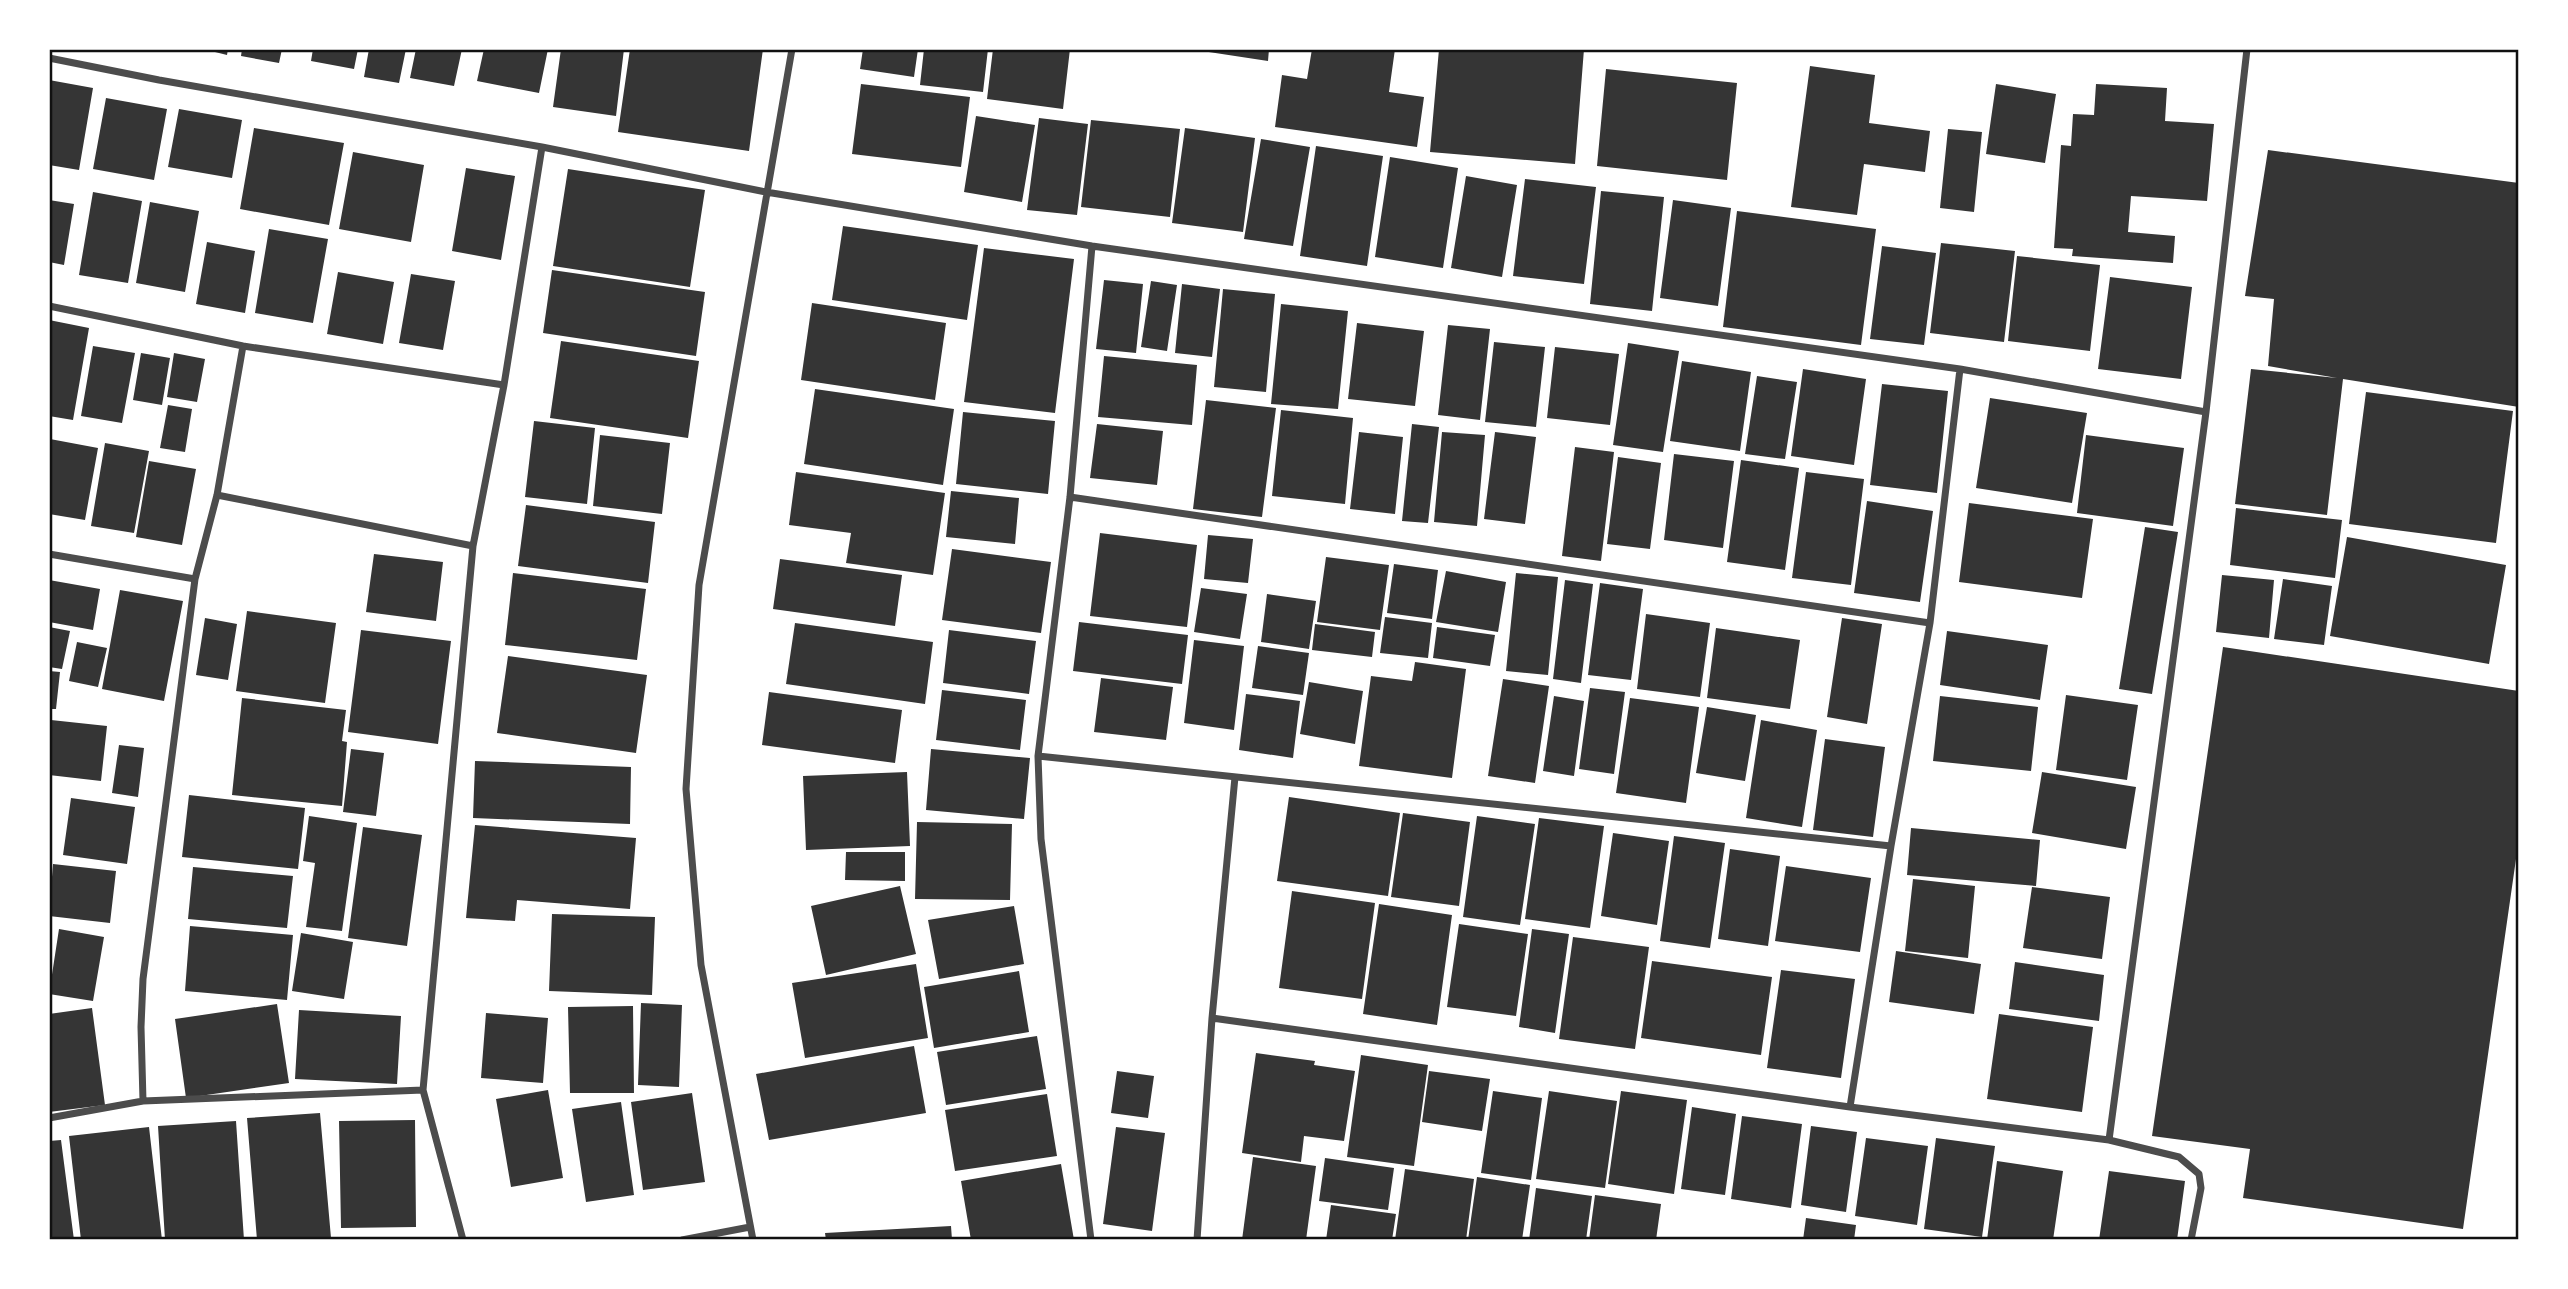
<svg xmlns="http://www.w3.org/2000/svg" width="2568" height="1289" viewBox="0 0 2568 1289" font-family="'Sofia Sans Condensed',sans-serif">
  <rect width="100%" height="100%" fill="#fff"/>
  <path fill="#353535" d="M203,49H228L227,55Z
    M242,49H282L279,63L241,56Z
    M313,49H358L354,69L311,61Z
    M369,49H406L399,83L364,77Z
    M416,49H462L454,86L410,78Z
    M484,49H548L539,93L477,81Z
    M561,49H624L616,116L553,107Z
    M630,49H763L749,151L618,132Z
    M863,49H918L914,77L860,69Z
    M924,49H988L983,92L920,85Z
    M993,49H1070L1063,109L987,99Z
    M1189,49H1269L1268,61Z
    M1312,49H1395L1389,92L1424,97L1417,147L1275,127L1282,75L1307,79Z
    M1439,49H1584L1575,164L1430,152Z
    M1810,66L1875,75L1869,123L1930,131L1925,172L1864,164L1857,215L1791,207Z
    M1606,69L1737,83L1727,180L1597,166Z
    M49,80L93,88L79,170L49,165Z
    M861,84L970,97L961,167L852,154Z
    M1996,84L2056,94L2045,163L1986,154Z
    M2096,84L2167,88L2165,121L2214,124L2207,201L2131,196L2128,232L2175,236L2173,263L2072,256L2073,249L2054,248L2061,145L2071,146L2073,114L2094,115Z
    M106,98L167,109L154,180L93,169Z
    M179,109L242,120L232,178L168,167Z
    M976,116L1035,125L1022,202L964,192Z
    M1039,118L1088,124L1077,215L1027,210Z
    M1091,120L1180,129L1170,217L1081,207Z
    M254,128L344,143L329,225L240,209Z
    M1185,128L1255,138L1243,232L1172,223Z
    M1948,129L1982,132L1974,212L1940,208Z
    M1261,139L1310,147L1293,246L1244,239Z
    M1316,146L1383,156L1367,266L1300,256Z
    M2268,150L2519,183V407L2343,379L2327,515L2235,504L2251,369L2337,378L2268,366L2274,299L2245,296Z
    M353,152L424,165L411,242L339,229Z
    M1390,157L1458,168L1443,268L1375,257Z
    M466,168L515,176L501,260L452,251Z
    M568,169L705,190L690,287L553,266Z
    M1466,176L1517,185L1502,277L1451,268Z
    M1525,179L1596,187L1584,284L1513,276Z
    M1601,191L1664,197L1652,311L1590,304Z
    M93,192L142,201L128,283L79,275Z
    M49,200L74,204L64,265L49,262Z
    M1673,200L1731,208L1718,306L1660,298Z
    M150,202L199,211L185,292L136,283Z
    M1737,211L1876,229L1861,345L1723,327Z
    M843,226L978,245L967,320L832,300Z
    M269,229L328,239L313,323L255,313Z
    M207,242L255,251L245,313L196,304Z
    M1941,243L2015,251L2004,342L1930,333Z
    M1882,246L1936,253L1924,345L1870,339Z
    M984,248L1074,259L1055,413L964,402Z
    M2017,256L2100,265L2090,351L2008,341Z
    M552,270L705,292L696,356L543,333Z
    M338,272L394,282L383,344L327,334Z
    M411,274L455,281L443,350L399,343Z
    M2110,277L2192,287L2181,379L2098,369Z
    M1104,280L1143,284L1136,353L1096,349Z
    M1151,281L1177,285L1167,351L1141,347Z
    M1182,284L1220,289L1212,357L1175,353Z
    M1223,289L1275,294L1266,392L1214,387Z
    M812,303L946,323L935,400L801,380Z
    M1281,304L1348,311L1338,409L1271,404Z
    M49,320L89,328L73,420L49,416Z
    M1357,323L1424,331L1415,406L1348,399Z
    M1448,325L1490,329L1480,420L1438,415Z
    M561,341L699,361L688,438L550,418Z
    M1494,342L1545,347L1536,427L1485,422Z
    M1628,343L1679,351L1663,452L1613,445Z
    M93,346L135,353L122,423L81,416Z
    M1555,347L1619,354L1610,425L1547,418Z
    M141,353L170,358L162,405L133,400Z
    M174,353L205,359L197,402L167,397Z
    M1104,356L1197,365L1192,425L1098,417Z
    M1682,361L1751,372L1740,451L1670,441Z
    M1803,369L1866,379L1854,465L1791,456Z
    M1757,376L1797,382L1785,459L1745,454Z
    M1882,384L1948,391L1937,493L1870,485Z
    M815,389L954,409L943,485L804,464Z
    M2366,392L2513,411L2496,543L2349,524Z
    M1990,398L2087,413L2072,503L1976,488Z
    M1206,400L1276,408L1262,517L1193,509Z
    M168,405L192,409L185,452L160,448Z
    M1281,410L1353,418L1345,504L1272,496Z
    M963,412L1055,421L1048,494L956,484Z
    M534,421L595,428L587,504L525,497Z
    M1097,424L1163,431L1157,485L1090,478Z
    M1412,424L1439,427L1428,523L1402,521Z
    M1359,432L1403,437L1395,514L1350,509Z
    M1442,432L1485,435L1477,526L1434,522Z
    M1495,432L1536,437L1525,524L1484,519Z
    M600,435L670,443L662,514L593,506Z
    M2086,435L2184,448L2173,526L2077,513Z
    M50,439L98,448L85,520L49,514Z
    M105,443L149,451L134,533L91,526Z
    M1575,447L1614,452L1601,561L1562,556Z
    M1674,454L1734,461L1723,548L1664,540Z
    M1618,457L1661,463L1650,549L1607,544Z
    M1741,460L1799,468L1785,570L1727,562Z
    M149,461L196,469L182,545L136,537Z
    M796,472L945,493L933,575L846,563L851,533L789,525Z
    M1806,472L1864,479L1851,585L1792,578Z
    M951,491L1019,498L1015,544L946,537Z
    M1867,501L1933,511L1920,602L1854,593Z
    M1969,503L2093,519L2082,598L1959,582Z
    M526,505L655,522L648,583L518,566Z
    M2236,508L2342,520L2335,578L2230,565Z
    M2145,527L2178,532L2152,694L2119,689Z
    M1100,533L1197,545L1187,627L1090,616Z
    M1208,535L1253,539L1248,583L1204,579Z
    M2347,537L2506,565L2489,664L2330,636Z
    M952,549L1051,562L1041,633L942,620Z
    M374,554L443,562L436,621L366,612Z
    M1326,557L1389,565L1380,630L1317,622Z
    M780,559L902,575L895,626L773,609Z
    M1394,564L1438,570L1432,619L1387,613Z
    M1446,571L1506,582L1498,632L1436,622Z
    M513,573L646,589L637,660L505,645Z
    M1516,573L1558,577L1548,675L1506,671Z
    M2222,575L2274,580L2269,638L2216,632Z
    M2283,579L2332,586L2324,645L2274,639Z
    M49,580L100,589L93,630L49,622Z
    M1565,580L1593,584L1581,683L1553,679Z
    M1600,583L1643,589L1631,680L1588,675Z
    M1201,588L1247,594L1240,639L1194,632Z
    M120,590L183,601L164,701L102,689Z
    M1267,594L1316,601L1309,649L1261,642Z
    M247,611L336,623L325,703L236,691Z
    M1646,614L1710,623L1700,697L1637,689Z
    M1385,617L1432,623L1428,658L1380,653Z
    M205,618L237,624L228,680L196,675Z
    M1842,618L1882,624L1867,724L1827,717Z
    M1079,622L1188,635L1182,684L1073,671Z
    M795,623L933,642L925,704L786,684Z
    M1315,624L1375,632L1372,657L1312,650Z
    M49,627L70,631L62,669L49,667Z
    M1437,627L1495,635L1490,666L1433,658Z
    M1716,628L1800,640L1790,709L1707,698Z
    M361,630L451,641L438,744L348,732Z
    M949,630L1036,641L1029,694L943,683Z
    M1947,631L2048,645L2040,700L1940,685Z
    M1194,640L1244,646L1234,730L1184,723Z
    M77,642L107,648L98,687L69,681Z
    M1258,646L1309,653L1303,695L1252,688Z
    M2223,647L2519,691V838L2463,1229L2243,1198L2250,1149L2152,1136Z
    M508,656L647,675L636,753L497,733Z
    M1415,662L1466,669L1452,778L1359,766L1371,676L1412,681Z
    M49,671L60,672L56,709H49Z
    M1101,678L1173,687L1166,740L1094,732Z
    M1503,679L1549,686L1535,783L1488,776Z
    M1309,682L1363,691L1355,744L1300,734Z
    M1590,688L1625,692L1614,774L1579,769Z
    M942,690L1026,700L1020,750L936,740Z
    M769,692L902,710L895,763L762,745Z
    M1246,694L1300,701L1293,758L1239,750Z
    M2066,695L2138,705L2127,780L2056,770Z
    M1554,696L1584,701L1574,776L1543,771Z
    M1940,696L2038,707L2031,771L1933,761Z
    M242,698L346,710L342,741L347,742L342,806L232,795Z
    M1630,698L1699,707L1686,803L1616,793Z
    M1707,707L1756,715L1745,781L1696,773Z
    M51,720L107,726L101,781L49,775Z
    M1761,720L1817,730L1802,827L1746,818Z
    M1825,739L1885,747L1873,837L1813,830Z
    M119,745L144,748L138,797L112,793Z
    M351,749L384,753L376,816L343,812Z
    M931,749L1030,758L1024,819L926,810Z
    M475,761L631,767L630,824L473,818Z
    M907,772L910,846L806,850L803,776Z
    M2042,772L2136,787L2126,849L2032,833Z
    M189,795L305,808L298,869L182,857Z
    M1289,797L1400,813L1388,896L1277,881Z
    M71,798L135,807L127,864L63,855Z
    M1403,813L1470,822L1459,906L1391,897Z
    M309,816L357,823L342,931L306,927L315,863L303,861Z
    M1477,816L1535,824L1520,925L1463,917Z
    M1539,818L1604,826L1590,928L1525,919Z
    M917,822L1012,824L1010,900L915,899Z
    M475,825L636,838L630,909L517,900L515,921L466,918Z
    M363,827L422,835L407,946L348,938Z
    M1911,828L2040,840L2036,886L1907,875Z
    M1613,833L1669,841L1657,925L1601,916Z
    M1674,836L1725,843L1710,948L1660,941Z
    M1730,849L1780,856L1768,946L1718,939Z
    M846,852H905V881L845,880Z
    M53,864L116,871L110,923L49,916Z
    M1786,866L1871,878L1860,952L1775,941Z
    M193,867L293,876L287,928L188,919Z
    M1913,879L1975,886L1968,958L1905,951Z
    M900,886L916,954L826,975L811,906Z
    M2032,887L2110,897L2102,959L2023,948Z
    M1292,891L1375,903L1362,999L1279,988Z
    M1379,904L1452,915L1437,1025L1363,1014Z
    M1014,906L1024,964L939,979L928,920Z
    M552,914L655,917L652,995L549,991Z
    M1459,924L1528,934L1516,1016L1447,1007Z
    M190,926L293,935L287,1000L185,991Z
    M59,929L104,937L93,1001L49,994Z
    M1532,929L1569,934L1555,1033L1519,1027Z
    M301,933L353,942L344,999L292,991Z
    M1573,937L1649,947L1635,1049L1559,1039Z
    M1896,951L1981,964L1974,1014L1889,1002Z
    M1652,961L1772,977L1761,1055L1641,1038Z
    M2015,962L2104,975L2099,1021L2009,1009Z
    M916,964L928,1038L805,1058L792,983Z
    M1781,970L1855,979L1841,1078L1767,1068Z
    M1019,971L1029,1032L934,1048L924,987Z
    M641,1003L682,1005L679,1087L638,1085Z
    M277,1004L289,1083L186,1098L175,1019Z
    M633,1006L634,1093H570L568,1007Z
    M92,1008L105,1105L49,1112V1014Z
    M299,1010L401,1016L397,1084L295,1079Z
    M486,1013L548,1018L543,1083L481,1078Z
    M1999,1014L2093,1027L2082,1112L1987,1099Z
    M1037,1036L1046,1089L946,1105L937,1052Z
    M914,1046L926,1113L769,1140L756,1074Z
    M1256,1053L1315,1061L1314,1065L1355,1071L1344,1141L1304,1136L1301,1162L1242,1153Z
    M1361,1055L1428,1065L1414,1166L1347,1157Z
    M1117,1071L1154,1076L1148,1118L1111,1113Z
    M1429,1071L1490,1079L1482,1131L1422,1122Z
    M548,1090L563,1178L511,1187L496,1099Z
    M1493,1091L1542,1098L1531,1180L1481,1173Z
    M1549,1091L1617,1101L1605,1188L1536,1179Z
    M1621,1091L1687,1100L1674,1194L1608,1184Z
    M692,1093L705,1182L643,1190L631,1102Z
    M1047,1094L1057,1156L955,1171L945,1110Z
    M621,1102L634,1195L586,1202L572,1109Z
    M1692,1107L1736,1114L1725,1195L1681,1189Z
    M320,1113L331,1238L257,1240L247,1118Z
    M1742,1116L1802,1124L1791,1208L1731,1199Z
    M415,1120L416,1227L341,1228L339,1121Z
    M236,1121L244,1240H165L158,1126Z
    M1811,1126L1857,1132L1846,1212L1801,1205Z
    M149,1127L162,1240H81L69,1136Z
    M1116,1127L1165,1133L1152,1231L1103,1224Z
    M1866,1138L1928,1146L1917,1225L1855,1216Z
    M1936,1138L1995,1146L1982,1237L1924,1229Z
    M61,1140L74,1240H49V1141Z
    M1253,1157L1316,1166L1306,1240H1242Z
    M1325,1158L1394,1168L1388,1210L1319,1201Z
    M1997,1161L2063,1171L2053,1240H1987Z
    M1061,1164L1074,1240H971L961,1181Z
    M1405,1169L1474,1179L1466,1240H1395Z
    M2109,1171L2185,1181L2177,1240H2099Z
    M1477,1177L1530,1185L1522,1240H1468Z
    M1536,1188L1592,1196L1586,1240H1529Z
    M1595,1195L1661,1204L1656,1240H1589Z
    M1331,1205L1396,1214L1392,1240H1326Z
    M1806,1218L1856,1225L1854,1240H1803Z
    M951,1226L952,1240H826L825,1233Z"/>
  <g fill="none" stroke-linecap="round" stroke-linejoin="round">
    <path stroke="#4c4c4c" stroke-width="7" d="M49,58L159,80L542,147L766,192L1092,246L1960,369L2206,412
      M49,306L243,346L504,385
      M217,495L473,546
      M1070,497L1930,623
      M49,554L195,579
      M1038,756L1891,846
      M1212,1018L1850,1107L2109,1140L2179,1157L2199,1174L2201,1188L2191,1240
      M143,1101L141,1027L143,979L195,579L217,495L243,346
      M1850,1107L1891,846L1930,623L1960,369
      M49,1118L143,1101L423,1090
      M2109,1140L2206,412L2247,49
      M463,1240L423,1090L473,546L504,385L542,147
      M682,1240L750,1227
      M753,1240L701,965L686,789L699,585L792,49
      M1091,1240L1041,839L1038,756L1070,497L1092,246
      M1197,1240L1212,1018L1235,777"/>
  </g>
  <rect width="2568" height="1289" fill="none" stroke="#ffffff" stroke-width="102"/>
  <rect x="51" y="51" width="2466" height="1187" fill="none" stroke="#111" stroke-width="2.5"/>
</svg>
